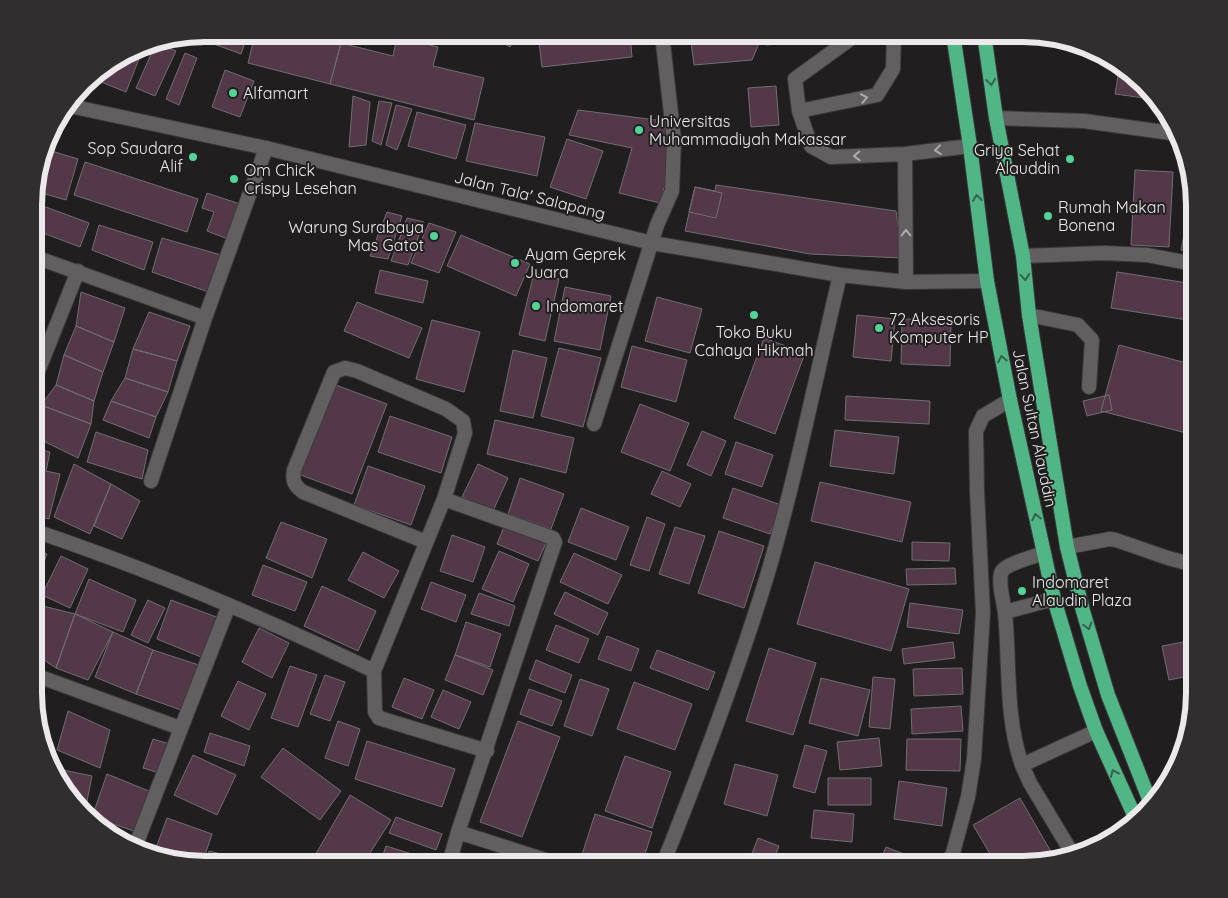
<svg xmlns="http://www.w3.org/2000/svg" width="1228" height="898" viewBox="0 0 1228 898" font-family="Quicksand,sans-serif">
  <rect width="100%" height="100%" fill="#201e1f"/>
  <path fill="#533849" stroke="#716e70" d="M205,34H248L241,54L192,36Z
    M255,34H317V36L341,43L330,84L248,63Z
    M488,34H519L510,47Z
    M538,34H630L632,57L542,67Z
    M690,34H731L737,37L760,41L752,60L694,65Z
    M766,34H833L827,40L766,45Z
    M397,37L438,47L433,66L484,78L474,120L330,84L341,43L393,56Z
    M156,43L176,51L155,96L136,88Z
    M144,46L126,92L91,78L140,47Z
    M185,53L197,58L179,105L166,99Z
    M1120,65L1127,69L1152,99L1115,94Z
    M225,70L254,81L240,117L212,107Z
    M776,86L779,125L751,127L748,88Z
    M353,96L370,102L366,145L349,147Z
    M379,101L392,103L381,145L372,141Z
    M396,105L412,109L397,150L386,145Z
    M578,110L664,121L668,142L670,167L660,203L619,193L632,148L569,135Z
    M417,112L466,125L456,159L408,146Z
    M475,123L545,137L537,176L466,161Z
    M567,139L603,151L586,199L550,187Z
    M45,149L78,159L66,200L35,191V183Z
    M85,162L198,199L187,232L74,195Z
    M1135,170L1173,172L1169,247L1131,245Z
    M716,185L896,211L903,258L810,254L685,231L695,187L715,191Z
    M695,187L722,193L716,218L689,212Z
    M1193,189L1194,194V253L1181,250Z
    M207,193L240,204L228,239L207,231L214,212L202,208Z
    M35,203L89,223L80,247L35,230Z
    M387,212L402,216L388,259L370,256Z
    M407,218L424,222L408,265L391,261Z
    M429,223L456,232L439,273L411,263Z
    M99,225L153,242L144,270L92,250Z
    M461,235L530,264L516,296L447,266Z
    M162,238L221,255L211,293L152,272Z
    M380,270L428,281L423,303L375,293Z
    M1117,272L1194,284V321L1111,308Z
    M534,273L559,279L545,341L519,335Z
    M565,287L611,296L600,350L554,341Z
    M81,292L125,308L114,342L76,326Z
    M657,297L702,309L690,353L645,341Z
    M357,302L422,328L409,358L344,331Z
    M149,312L190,326L177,361L133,349Z
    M857,315L895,319L891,361L853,357Z
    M902,319L951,320L950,366L901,364Z
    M432,320L480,332L464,392L416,379Z
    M76,326L114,342L103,372L64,355Z
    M764,338L805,353L775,434L734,418Z
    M1119,345L1194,365V435L1101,411Z
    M632,346L687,360L676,402L621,387Z
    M559,348L601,358L583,427L541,416Z
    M133,349L177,361L168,392L125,378Z
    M513,350L547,358L533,418L500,411Z
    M64,355L103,372L94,401L56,385Z
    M125,378L168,392L156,417L111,401Z
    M333,384L387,404L352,494L298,474Z
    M56,385L94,401L91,424L41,405Z
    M1109,395L1112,410L1087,416L1083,401Z
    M846,396L930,401L929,424L845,420Z
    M111,401L156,417L149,438L103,420Z
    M640,404L689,423L670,471L621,452Z
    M41,405L91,424L78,458L35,437V422Z
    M390,416L452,437L441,473L378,452Z
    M495,420L574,438L566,473L487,454Z
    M835,430L899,437L894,474L830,466Z
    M702,431L726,441L711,476L687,465Z
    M96,432L148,450L142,479L87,462Z
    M736,442L773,455L762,487L725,474Z
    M35,448L50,452L46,471L60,474L49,519L35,515Z
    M74,464L111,484L90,534L54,517Z
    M478,464L508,478L493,511L462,497Z
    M368,466L425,486L411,525L354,505Z
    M662,471L691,484L680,507L651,494Z
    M520,478L564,494L551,529L508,514Z
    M820,482L911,502L902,542L811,521Z
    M111,484L140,501L122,539L94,526Z
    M733,488L781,505L770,534L723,518Z
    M581,508L629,527L616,560L568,542Z
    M647,517L665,524L649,571L630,565Z
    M281,522L327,539L312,578L266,558Z
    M505,524L547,541L538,561L497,544Z
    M675,527L705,536L689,584L659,574Z
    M719,531L764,546L744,608L698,593Z
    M452,535L485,547L473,582L440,571Z
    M912,542L950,543L949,561L912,560Z
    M35,549L47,554L35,583Z
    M499,551L529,564L513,602L482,589Z
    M363,552L399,571L384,598L348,580Z
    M574,553L622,575L608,604L560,582Z
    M61,556L88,569L70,608L42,595Z
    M815,562L909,589L891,651L797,624Z
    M263,565L307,582L295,611L252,595Z
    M955,568L956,584L907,585L906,569Z
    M89,579L136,600L123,632L75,614Z
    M431,582L466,595L456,622L421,609Z
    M322,586L376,611L358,651L304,626Z
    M565,592L608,613L598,635L554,614Z
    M479,593L515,606L509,626L471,614Z
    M148,600L165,608L148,643L131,635Z
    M171,600L219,618L201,657L157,639Z
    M910,603L963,610L959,634L907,627Z
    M35,604L75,614L56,668L35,654Z
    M75,614L113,632L88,680L56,668Z
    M466,622L501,634L490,667L455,655Z
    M556,625L589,639L579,663L546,650Z
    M259,628L289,643L272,678L242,662Z
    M113,632L153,650L136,694L95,677Z
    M607,636L639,649L631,671L598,659Z
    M1194,640V675L1169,680L1162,646Z
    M953,642L955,658L904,664L902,649Z
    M769,648L816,663L793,735L746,721Z
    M153,650L199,665L181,710L136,694Z
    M657,650L715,672L708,690L650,668Z
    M455,655L493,670L483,695L445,680Z
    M536,660L572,675L565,693L529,679Z
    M290,666L317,675L298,727L271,718Z
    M962,668L963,694L914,696L913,669Z
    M325,675L345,682L330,721L310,714Z
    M873,677L895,679L890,729L869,727Z
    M404,678L434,690L422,719L392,707Z
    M821,678L870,690L858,736L809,723Z
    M580,679L609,689L592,736L564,726Z
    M238,681L266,694L249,730L221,716Z
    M634,682L692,704L675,750L617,729Z
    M529,689L562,701L552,726L520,714Z
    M443,690L471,702L459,729L431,717Z
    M961,706L963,731L912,734L911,709Z
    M68,711L110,730L100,768L57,750Z
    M338,721L360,729L348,766L325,758Z
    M518,721L560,737L522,837L480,822Z
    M210,733L250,746L244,766L204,752Z
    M879,738L882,766L840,770L837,742Z
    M153,739L169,744L159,773L143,768Z
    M907,739H961L960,771L906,770Z
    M367,741L455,769L442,807L355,779Z
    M805,745L827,751L815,793L793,787Z
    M283,748L341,791L320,820L261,777Z
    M193,755L236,775L217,815L174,795Z
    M625,756L671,772L652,828L605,811Z
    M735,764L778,775L767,816L724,804Z
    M53,768L92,776L85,811L57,778Z
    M107,774L149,791L134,831L92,817Z
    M828,778H871V805H828Z
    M899,781L947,788L942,826L894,819Z
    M350,795L391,820L363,864H310Z
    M1020,798L1054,857L1023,864H996L973,825Z
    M814,810L854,814L852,842L811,838Z
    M595,814L652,832L642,864H579Z
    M396,817L442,834L436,850L389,833Z
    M167,818L212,834L202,864L153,856Z
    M758,838L779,846L772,864H748Z
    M386,846L434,861L433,864H380Z
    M886,847L916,859L914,864H879Z
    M209,851L256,863V864H206Z
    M786,858L817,864H785Z"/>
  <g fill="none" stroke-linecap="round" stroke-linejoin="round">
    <g stroke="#3c3a3a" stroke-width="16">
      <path id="service" d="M857,34L795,79L799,111L811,146L831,157L905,154L970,146
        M799,111L877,95L893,69L894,34
        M905,154L906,282
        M1023,256L1104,253L1147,255L1194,264
        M1029,315L1078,325L1092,340L1089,387
        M594,424L657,225L672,191L674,140L662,34
        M1067,547L1110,539L1116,540L1168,558L1194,565
        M1005,612L1054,599
        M1022,765C1005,717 1010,663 1005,613C1004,603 997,580 1002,571C1008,563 1033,557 1044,553
        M1072,853L1030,783L1022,765L1096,731"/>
    </g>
    <g stroke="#3c3a3a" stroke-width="16">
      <path id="minor" d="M996,118L1084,121L1178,134
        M35,257L205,318
        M35,379L78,271
        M151,481L205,318L266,148
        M444,499L553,538L555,542L458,832L449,864
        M35,531C151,570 264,618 374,671
        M426,542L303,492C294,485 292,481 294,470L334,372L345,368L357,371L446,409L463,421L465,433L444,499L374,671L375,712L379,718L487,751
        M35,675L180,728
        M458,832L558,864
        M135,847L229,605
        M663,864C701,769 737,674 767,576C796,478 816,376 840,275
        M947,864L953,853L968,797L974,759L983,613L977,491L976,431L983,416L1010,400"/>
    </g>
    <g stroke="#3c3a3a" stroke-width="16">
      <path id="secondary" d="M70,106L266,148L652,243L840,275L906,282L987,281"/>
    </g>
    <g stroke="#3c3a3a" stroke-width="16">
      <path id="trunk" d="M953,34L970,146L987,281L1010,400L1044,553L1054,599L1080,686L1096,731L1135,817
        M984,34L996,118L1023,256L1029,315L1067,547L1083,611L1108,695L1151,804"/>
    </g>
    <use href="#service" stroke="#625f61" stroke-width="14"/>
    <use href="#minor" stroke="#625f61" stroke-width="14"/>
    <use href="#secondary" stroke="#625f61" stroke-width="14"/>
    <use href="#trunk" stroke="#50b686" stroke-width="14"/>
  </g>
  <defs><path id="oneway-chevron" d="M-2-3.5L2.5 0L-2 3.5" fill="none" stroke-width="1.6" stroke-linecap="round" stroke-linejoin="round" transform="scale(1.25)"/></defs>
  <g stroke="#36624d">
    <use href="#oneway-chevron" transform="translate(991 82) rotate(82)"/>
    <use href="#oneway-chevron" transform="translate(977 198) rotate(-97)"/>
    <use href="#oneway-chevron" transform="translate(1025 277) rotate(85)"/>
    <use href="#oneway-chevron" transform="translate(1002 359) rotate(-101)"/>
    <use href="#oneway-chevron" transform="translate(1036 517) rotate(-102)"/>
    <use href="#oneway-chevron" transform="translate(1088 626) rotate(74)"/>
    <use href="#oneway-chevron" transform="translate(1114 773) rotate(-113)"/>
  </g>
  <g stroke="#adabac">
    <use href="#oneway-chevron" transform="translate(864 98) rotate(-11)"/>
    <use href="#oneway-chevron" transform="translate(938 150) rotate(173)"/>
    <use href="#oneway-chevron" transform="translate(857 156) rotate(178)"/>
    <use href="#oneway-chevron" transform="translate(906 233) rotate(-90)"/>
  </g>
  <g fill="#53d396" stroke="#201e1f" stroke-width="2">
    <circle cx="233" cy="93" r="5"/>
    <circle cx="639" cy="130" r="5"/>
    <circle cx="193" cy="157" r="5"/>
    <circle cx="1070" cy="159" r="5"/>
    <circle cx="234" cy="179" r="5"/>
    <circle cx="1048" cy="216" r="5"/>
    <circle cx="434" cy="236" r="5"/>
    <circle cx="515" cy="263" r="5"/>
    <circle cx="536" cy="306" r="5"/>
    <circle cx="754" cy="315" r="5"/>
    <circle cx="879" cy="328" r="5"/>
    <circle cx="1022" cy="591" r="5"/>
  </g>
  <g text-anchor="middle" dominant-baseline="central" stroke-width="4" stroke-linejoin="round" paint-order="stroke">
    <g font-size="16" fill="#ebe9ea" stroke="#201e1f" text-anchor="start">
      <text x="243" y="93">Alfamart</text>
      <text x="649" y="121">Universitas<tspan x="649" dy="18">Muhammadiyah Makassar</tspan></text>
      <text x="183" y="148" text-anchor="end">Sop Saudara<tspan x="183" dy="18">Alif</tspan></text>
      <text x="1060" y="150" text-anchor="end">Griya Sehat<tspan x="1060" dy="18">Alauddin</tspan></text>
      <text x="244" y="170">Om Chick<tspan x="244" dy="18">Crispy Lesehan</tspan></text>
      <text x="1058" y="207">Rumah Makan<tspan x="1058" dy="18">Bonena</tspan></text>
      <text x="424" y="227" text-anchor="end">Warung Surabaya<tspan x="424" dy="18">Mas Gatot</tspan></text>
      <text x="525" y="254">Ayam Geprek<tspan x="525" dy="18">Juara</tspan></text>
      <text x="546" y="306">Indomaret</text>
      <text x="889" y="319">72 Aksesoris<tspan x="889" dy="18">Komputer HP</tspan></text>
      <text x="754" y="332" text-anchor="middle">Toko Buku<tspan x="754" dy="18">Cahaya Hikmah</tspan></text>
      <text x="1032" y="582">Indomaret<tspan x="1032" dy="18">Alaudin Plaza</tspan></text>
    </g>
    <g font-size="16" fill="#ebe9ea" stroke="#201e1f">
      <text transform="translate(530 195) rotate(14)">Jalan Tala' Salapang</text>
      <text transform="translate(1035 428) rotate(78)">Jalan Sultan Alauddin</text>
    </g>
  </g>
  <path d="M0 0H1228V898H0ZM205 42H1023A163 163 0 0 1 1186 205V693A163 163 0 0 1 1023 856H205A163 163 0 0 1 42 693V205A163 163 0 0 1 205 42Z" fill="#302e2f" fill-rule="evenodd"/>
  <path fill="none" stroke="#ebe9ea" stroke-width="6" d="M205 42H1023A163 163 0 0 1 1186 205V693A163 163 0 0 1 1023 856H205A163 163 0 0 1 42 693V205A163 163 0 0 1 205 42Z"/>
</svg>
